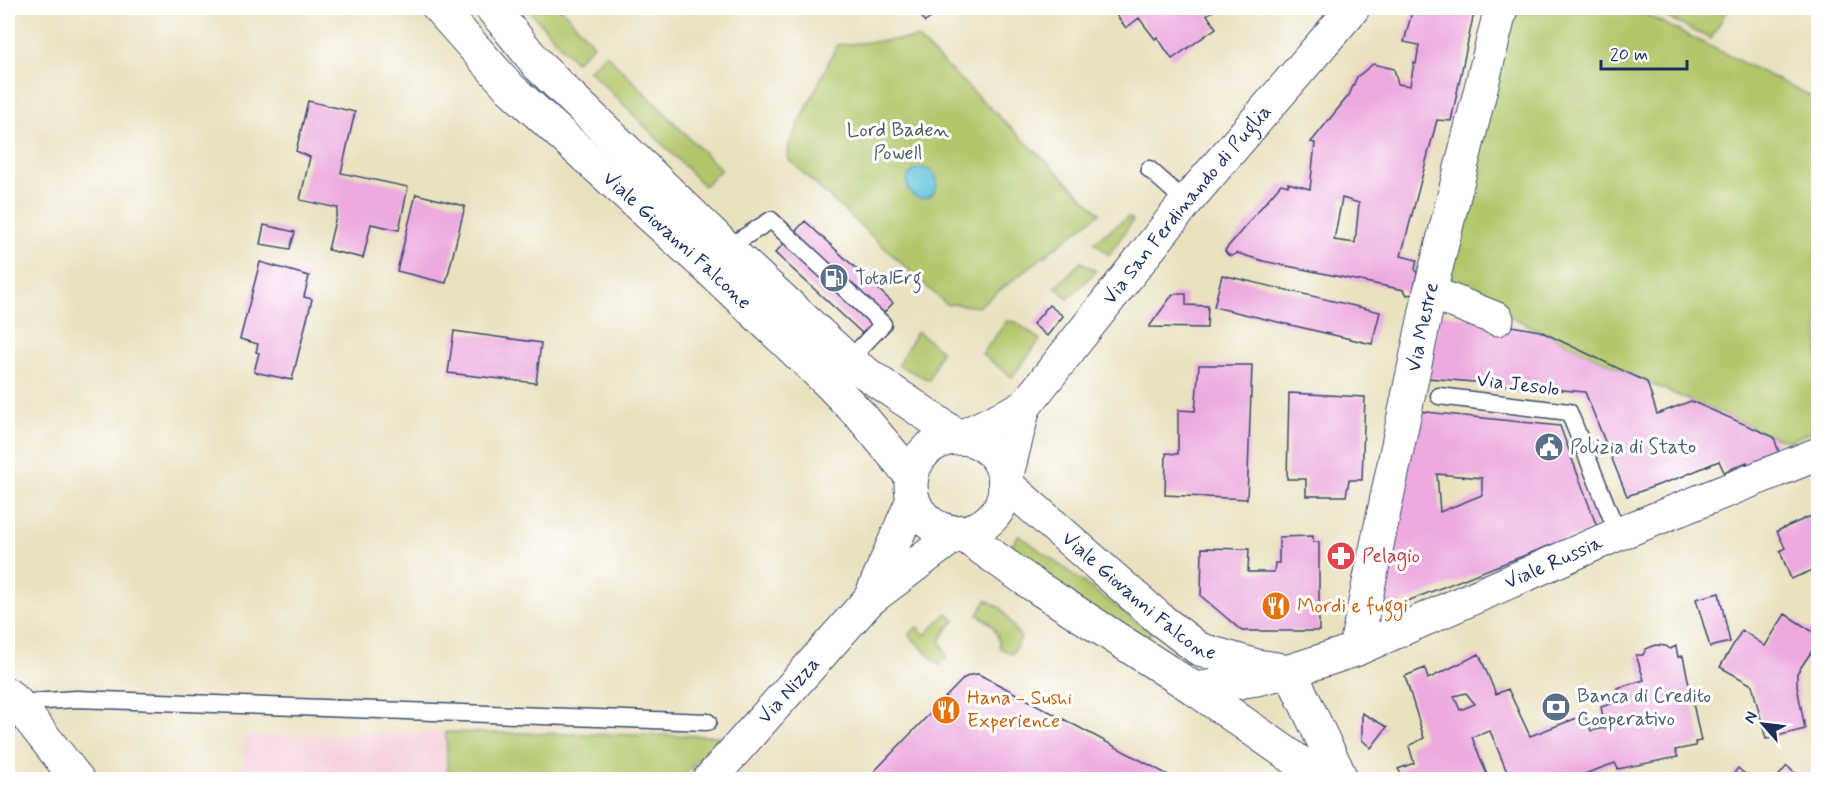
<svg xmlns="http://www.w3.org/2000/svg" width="1826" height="787" viewBox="0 0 1826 787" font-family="Mynerve,sans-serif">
  <rect width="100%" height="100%" fill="#fff"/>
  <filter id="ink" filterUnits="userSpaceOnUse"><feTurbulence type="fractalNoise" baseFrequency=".0167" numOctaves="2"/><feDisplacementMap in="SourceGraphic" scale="12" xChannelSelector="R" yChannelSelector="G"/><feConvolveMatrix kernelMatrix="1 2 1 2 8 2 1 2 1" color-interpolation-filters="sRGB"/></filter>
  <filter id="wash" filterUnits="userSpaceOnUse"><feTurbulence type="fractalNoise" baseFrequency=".008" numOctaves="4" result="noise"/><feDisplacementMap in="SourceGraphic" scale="24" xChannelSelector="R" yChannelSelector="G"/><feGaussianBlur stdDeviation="1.35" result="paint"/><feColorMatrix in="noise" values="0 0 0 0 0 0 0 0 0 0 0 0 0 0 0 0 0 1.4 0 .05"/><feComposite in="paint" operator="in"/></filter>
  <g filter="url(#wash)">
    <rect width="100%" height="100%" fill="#eae1bf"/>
    <path fill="#f5cfdb" d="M446,732L448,779H243V736Z"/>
    <path fill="#b3c66a" stroke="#677a64" stroke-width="1.5" d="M527,8H561L594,45L575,62Z
      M1511,8H1633L1818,100V429L1789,441L1774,437L1647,382L1447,286Z
      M1648,8H1728L1711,39Z
      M917,38L1100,213L978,307L954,304L947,305L788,159L789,145L837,45Z
      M606,54L721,170L704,186L589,70Z
      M1128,217L1133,220L1109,255L1094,242Z
      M1081,262L1096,271L1068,299L1056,287Z
      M1007,321L1016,322L1040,340L1012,377L982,354Z
      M917,331L941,351L929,380L898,365Z
      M1019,535L1151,632L1139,647L1008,550Z
      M986,600L1001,608L1021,638L1012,654L1000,648C998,631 993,623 978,615Z
      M947,613L955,621L947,629L940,640L947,657L939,665L909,635L917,627L925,635Z
      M446,732L720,736L681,779L448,780Z"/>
    <path fill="#5ec4dc" stroke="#3c7a9d" stroke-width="1.5" d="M907 183a15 15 0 1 1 30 0a15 15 0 1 1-30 0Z"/>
    <g id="blocks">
      <path fill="#ecaade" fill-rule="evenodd" d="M915,8H945L925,22Z
        M1111,8H1217L1207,15L1216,28L1172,59L1157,37L1155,39L1139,18L1126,28Z
        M1413,8H1475L1451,121L1437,120L1401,256L1417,260L1415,269L1417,273L1413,294L1407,295L1404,290L1263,261L1237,253L1232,256L1228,255L1225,251L1226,249L1281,184L1288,186V183L1310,189L1315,143L1311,142L1349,95L1357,77L1373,64L1394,69L1398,84L1410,86L1414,63L1416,64L1419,45L1404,42ZM1342,198L1359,203L1355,243L1334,240Z
        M308,101L355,112L341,173L408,187L399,230L371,224L363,258L328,250L338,208L300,200L310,157L296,151Z
        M416,194L465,206L446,283L397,271Z
        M805,221L893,303L863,334L775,253Z
        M264,225L295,232L290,249L260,244Z
        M260,262L309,276L304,297L312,299L292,380L254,372L259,353L256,352L258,344L240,339Z
        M1222,275L1380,312L1372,344L1214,307Z
        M1173,294H1186V305L1208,306L1207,328L1149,327Z
        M1049,305L1063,316L1047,336L1033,324Z
        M1439,313L1540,331L1647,382L1657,414L1691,401L1774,437L1779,453L1749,466L1747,462L1724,472L1719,461L1681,477L1627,496L1585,392L1428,378Z
        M454,331L541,343L536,383L448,373Z
        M1199,365H1252L1247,499L1165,495L1166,453L1178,454V410L1195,411Z
        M1289,393L1365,397L1362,480H1349L1346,496H1306V479H1287Z
        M1417,411L1560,426L1597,527L1387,609L1382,607L1379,599ZM1437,474L1482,478V495L1440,512Z
        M1818,513V568L1791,579L1780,551L1785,548L1777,531Z
        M1313,536V542H1319V631H1242L1201,596L1202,548L1249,549L1248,572H1274L1275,563H1279V537Z
        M1719,593L1730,642L1710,647L1696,599Z
        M1785,614L1818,635V642L1797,673V686L1805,729L1766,739L1752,685L1720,667L1742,630L1765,646Z
        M1655,645L1666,646L1670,649L1676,646L1678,657L1683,656L1701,741L1695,742L1696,746L1675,750L1678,757L1618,769L1615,763L1568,780H1517L1516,777L1510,779L1490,731L1472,737L1489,780H1405L1398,769L1414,763L1409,746L1424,738L1405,676L1425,668L1428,679L1479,654L1496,694L1508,689L1530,736L1585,715L1591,731L1605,728L1601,707L1620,701L1617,688L1644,680L1636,655H1643L1646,649ZM1466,693L1475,704L1460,710L1454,696Z
        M978,674L992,681L1172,777L1170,780H866L964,678L970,675Z
        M1362,713L1387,727L1371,748L1362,740Z
        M1787,766L1802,780H1775Z
        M1738,768L1752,780H1729Z"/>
    </g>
  </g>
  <g filter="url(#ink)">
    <use href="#blocks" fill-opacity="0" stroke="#3a4a6d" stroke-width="1.5"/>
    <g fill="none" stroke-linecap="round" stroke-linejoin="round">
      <g stroke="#3a4a6d" stroke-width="19">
        <path id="lane" d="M1149,169L1186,202
          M723,252L727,248L771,220L883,324L846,363
          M1439,396L1569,412L1618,534
          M17,703L76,699L708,722"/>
      </g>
      <g stroke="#3a4a6d" stroke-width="35">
        <g id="street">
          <path d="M1430,292L1497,319"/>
          <path id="s1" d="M1355,650L1430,292L1501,8"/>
        </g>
      </g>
      <g stroke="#3a4a6d" stroke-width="35">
        <g id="secondary">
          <path id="s2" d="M439,8L510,88L708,268L828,382L862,417L912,477"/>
          <path d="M492,8L539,66L727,248L848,360C884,388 923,410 959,438"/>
          <path id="s3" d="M959,438L1024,407L1186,202L1353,8"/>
          <circle cx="958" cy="485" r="47"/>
          <path id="s4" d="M1005,483L1161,620L1199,649L1257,666L1277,669"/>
          <path d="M1005,483L1024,407"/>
          <path d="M959,532L1032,584L1195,689L1325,780"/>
          <path d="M870,599L913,499"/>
          <path d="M1290,671L1342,780"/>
          <path id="s5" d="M1195,689L1257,679L1290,671L1355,650L1618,534L1818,454"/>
          <path d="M8,695L17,703L78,780"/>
          <path id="s6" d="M709,780L869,600L959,532"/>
        </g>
      </g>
      <use href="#lane" stroke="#fff" stroke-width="16"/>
      <use href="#street" stroke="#fff" stroke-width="33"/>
      <use href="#secondary" stroke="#fff" stroke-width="33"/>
    </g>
  </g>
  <defs>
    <g id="fuel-disc" transform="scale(1.5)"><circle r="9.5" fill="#5c6f8a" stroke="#fff"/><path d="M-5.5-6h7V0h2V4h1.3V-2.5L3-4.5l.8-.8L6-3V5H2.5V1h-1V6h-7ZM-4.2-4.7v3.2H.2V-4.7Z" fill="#fff"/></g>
    <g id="civic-disc" transform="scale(1.5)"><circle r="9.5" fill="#5c6f8a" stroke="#fff"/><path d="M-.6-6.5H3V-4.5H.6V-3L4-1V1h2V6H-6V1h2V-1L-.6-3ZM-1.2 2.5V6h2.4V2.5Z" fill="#fff"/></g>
    <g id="pharmacy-disc" transform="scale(1.5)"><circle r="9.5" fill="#e0444e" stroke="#fff"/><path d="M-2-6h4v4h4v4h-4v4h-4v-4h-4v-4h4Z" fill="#fff"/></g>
    <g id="restaurant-disc" transform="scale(1.5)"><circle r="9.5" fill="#e8710a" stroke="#fff"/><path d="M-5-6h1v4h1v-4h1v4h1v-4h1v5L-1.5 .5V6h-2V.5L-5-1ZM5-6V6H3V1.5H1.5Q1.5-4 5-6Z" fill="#fff"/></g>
    <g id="bank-disc" transform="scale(1.5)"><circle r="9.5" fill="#5c6f8a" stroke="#fff"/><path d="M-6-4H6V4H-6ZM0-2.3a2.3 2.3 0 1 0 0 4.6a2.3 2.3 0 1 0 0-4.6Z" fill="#fff"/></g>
  </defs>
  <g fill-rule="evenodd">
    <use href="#fuel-disc" x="834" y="278"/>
    <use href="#civic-disc" x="1549" y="447"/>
    <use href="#pharmacy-disc" x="1341" y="556"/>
    <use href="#restaurant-disc" x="1276" y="606"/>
    <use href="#bank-disc" x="1556" y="707"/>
    <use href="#restaurant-disc" x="946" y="710"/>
  </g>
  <g text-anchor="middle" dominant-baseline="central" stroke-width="6" stroke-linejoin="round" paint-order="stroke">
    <g font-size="20" fill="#495c62" stroke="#fff">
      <text x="898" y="130">Lord Baden<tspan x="898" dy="23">Powell</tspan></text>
    </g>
    <g font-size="20" fill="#1b2f5e" stroke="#fff">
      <text stroke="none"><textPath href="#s3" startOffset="332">Via San Ferdinando di Puglia</textPath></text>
      <text stroke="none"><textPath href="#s2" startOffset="333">Viale Giovanni Falcone</textPath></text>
      <text stroke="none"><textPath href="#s1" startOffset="330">Via Mestre</textPath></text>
      <text transform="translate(1518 385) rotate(7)">Via Jesolo</text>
      <text stroke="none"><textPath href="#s5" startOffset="382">Viale Russia</textPath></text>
      <text stroke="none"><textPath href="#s4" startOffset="176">Viale Giovanni Falcone</textPath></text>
      <text stroke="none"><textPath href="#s6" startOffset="120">Via Nizza</textPath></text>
    </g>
    <g font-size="20" fill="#4e5e75" stroke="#fff" text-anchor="start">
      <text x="855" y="278">TotalErg</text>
      <text x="1570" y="447">Polizia di Stato</text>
      <text x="1577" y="696">Banca di Credito<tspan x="1577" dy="23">Cooperativo</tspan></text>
    </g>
    <g font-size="20" fill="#be3a42" stroke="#fff" text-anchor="start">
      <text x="1362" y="556">Pelagio</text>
    </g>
    <g font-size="20" fill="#c56008" stroke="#fff" text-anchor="start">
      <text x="1297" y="606">Mordi e fuggi</text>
      <text x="967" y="698">Hana - Sushi<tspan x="967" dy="23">Experience</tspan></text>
    </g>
  </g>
  <rect width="1826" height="787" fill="none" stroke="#fff" stroke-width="30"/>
  <g transform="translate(1763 724) rotate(298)" stroke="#ffffff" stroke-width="4.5" paint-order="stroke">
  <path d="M0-4.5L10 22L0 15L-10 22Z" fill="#1b2f5e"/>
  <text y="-9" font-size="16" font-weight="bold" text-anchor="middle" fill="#1b2f5e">N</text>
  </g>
  <path d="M1601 60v9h86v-9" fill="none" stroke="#1b2f5e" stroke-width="3"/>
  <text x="1610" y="60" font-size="18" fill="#1b2f5e" stroke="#ffffff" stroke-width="4.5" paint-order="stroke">20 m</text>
</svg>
